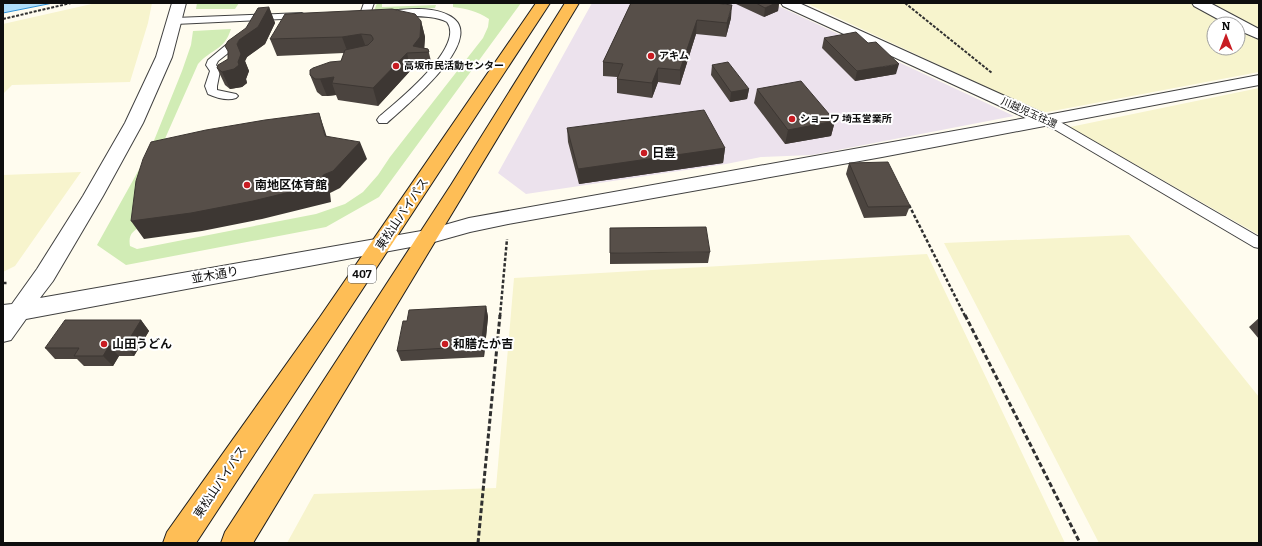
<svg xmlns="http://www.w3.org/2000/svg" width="1262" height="546" viewBox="0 0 1262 546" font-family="Bitter,'Noto Sans JP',serif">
  <rect width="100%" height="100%" fill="#fffcef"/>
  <path fill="#ece2ed" d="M592,3H772L1014,116L812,155L761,157L726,164L526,194L498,173Z"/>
  <path fill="#f7f4cd" d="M96,3H152L148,23L130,82L12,85L3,94V24Z
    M806,3H1191L1229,24H1214V48H1238V29L1259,40V72L1042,113Z
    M1204,3H1259V32Z
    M1259,88V235L1070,127Z
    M81,172L15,266L3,272V175Z
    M1129,235L1259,397V543H1099L944,243Z
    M927,254L1065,543H287L314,494L496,488L514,278Z"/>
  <path fill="#d1ecb5" d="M197,3H239L235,9H196Z
    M377,3H382V7L436,5L435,8L374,11Z
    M521,3L379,197L326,227L126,265L97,245L151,148L182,71L191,45L193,31L231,29C224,51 212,48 198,64L156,159L143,225C133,231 128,234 130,246L137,249L316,214L345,204L363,192L378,175L390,157L483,38L488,27L489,19C477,11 467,9 453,7V4Z"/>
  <path fill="#afddfa" stroke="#3192d7" d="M3,3H53L3,13Z"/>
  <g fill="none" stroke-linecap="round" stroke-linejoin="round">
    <g stroke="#414141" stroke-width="2">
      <path id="service" d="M364,3H374L370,14L365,17L360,14Z
        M397,10C413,9 433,7 448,15C493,36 403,108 387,123H379L377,120L379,117C395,103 466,47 447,22C430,12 391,19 385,13L387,11Z
        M302,13L307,16L305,18L175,24L170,21L175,18Z
        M242,34L246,35L247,37L246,39L218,61L216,65L220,71L217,86V90L236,94L238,96L236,98C227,101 217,98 208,94L205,86L210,71L206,65L208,60L238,35Z
        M1044,116L1062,123L1259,237V248L1254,247L1054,129L1040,123L1038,120L1040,117Z"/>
    </g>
    <g stroke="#414141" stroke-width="2">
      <path id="minor" d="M781,3H799L1047,115L1259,75V85L882,157L508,224L470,232L427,244L420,242L417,237L420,232L469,218L1026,118L783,6Z
        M1192,3H1210L1259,29V39L1238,30V24H1227L1194,6Z"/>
    </g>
    <g stroke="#414141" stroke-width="2">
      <path id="tertiary" d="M172,3H186L172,57L143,123L103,196L53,281L40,298L427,230L434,232L437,237L434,242L427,244L26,319L11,340L3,342V305L12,304L37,269L83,196L125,123L156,57Z"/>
    </g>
    <g stroke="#1f1f1f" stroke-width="2">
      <path id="trunk" d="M536,3H550L196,543H163L167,532L320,317Z
        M565,3H579L253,543H221L225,532L451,185Z"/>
    </g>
    <path stroke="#303030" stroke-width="2" stroke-dasharray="3 1.5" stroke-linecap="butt" d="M905,3L992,73
      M3,19L71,3"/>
    <path stroke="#303030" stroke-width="2.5" stroke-dasharray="3.5 2" stroke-linecap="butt" d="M909,205L965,316
      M3,283H8
      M500,316L507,239"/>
    <path stroke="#303030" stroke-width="3" stroke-dasharray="5 2.5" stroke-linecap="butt" d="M965,315L1080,543
      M478,543L500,315"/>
    <use href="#service" fill="#fff" fill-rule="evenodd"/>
    <use href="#minor" fill="#fff" fill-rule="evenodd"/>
    <use href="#tertiary" fill="#fff" fill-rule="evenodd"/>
    <use href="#trunk" fill="#febe56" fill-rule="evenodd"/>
  </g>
  <path fill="#4b443f" d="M631,3L731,18L726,37L696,34L680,85L658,82L652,98L617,93V77L603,76V62Z
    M736,3H779L778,11L764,17L736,4Z
    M269,7L275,23L265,44L247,57L245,61L249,71L246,79L247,83L242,87L230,89L225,85L217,68L228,59L246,28Z
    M421,21L425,37L424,48L428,49L433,69L411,70L378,106L338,100L336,95L327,96H322L317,92L310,75L341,61L344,53L277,56L270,39Z
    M824,38L896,74L855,81L822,48Z
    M712,65L749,89L747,99L730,102L711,75Z
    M757,89L835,121L831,136L785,144L754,103Z
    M567,128L725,148L723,163L579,184L568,142Z
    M849,163L910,206L906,216L864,218L846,174Z
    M710,252L708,263L610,264V253Z
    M486,306L488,317L484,357L401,361L397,351L407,321Z
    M1259,318V339L1249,327Z
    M141,320L149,331L134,356H119L113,366H84L77,359H55L45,348Z"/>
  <path fill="#3d3733" d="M776,3H779L778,11L764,17L765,8Z
    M732,5L731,18L726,37L727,23Z
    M269,7L275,23L265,44L247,57L245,61L249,71L246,79L247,83L242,87L230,89L222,72L238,62L237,44L239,40Z
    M697,20L696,34L680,85V70Z
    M421,21L425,37L424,53V52L413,46Z
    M361,34L367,50L348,53L342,37Z
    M407,53L411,70L378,106L373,88Z
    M899,64L896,74L855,81L857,71Z
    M658,68V82L652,98V83Z
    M334,77L332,83L336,95L327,96L320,79Z
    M749,89L747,99L730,102L731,92Z
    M319,113L325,131L332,154L325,136Z
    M835,121L831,136L785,144L788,130Z
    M360,142L367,159L340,188L330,193L331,202L262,219L202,231L144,239L131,221L323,175Z
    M725,148L723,163L579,184L578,169Z
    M486,306L488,317L484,357L481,346Z
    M141,320L149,331L134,356L125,346Z
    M109,346L119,356L113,366L103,356Z"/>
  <path fill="#574f49" stroke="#3d3733" d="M631,3H715L732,5L727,23L697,20L680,70L658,68L652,83L617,79L623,64L603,62Z
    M756,3H776L765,8Z
    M269,7L258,27L239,40L237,44L241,54L238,62L239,65L234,69L222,72L217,68L218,65L228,59V51L225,46L228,41L246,28L258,8Z
    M392,9L415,14L421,21L420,37L413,46L428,49L429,52L407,53L373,88L332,83L334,77L320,79H315L310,75V70L313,68L330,62L341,61L345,50L368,45L373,40V38L371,35L361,34L342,37L270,39L285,14Z
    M856,32L868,43L876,42L899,64L857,71L824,38Z
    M728,62L749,89L731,92L712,65Z
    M801,81L835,121L788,130L757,89Z
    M704,110L725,148L578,169L567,128Z
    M319,113L325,136L360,142L333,171L323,175V184L253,201L191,213L131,221L136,181L143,159L151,142L206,130L265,120Z
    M888,162L910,206L868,207L849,163Z
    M706,227L710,252L610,253V228Z
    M486,306L481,346L397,351L403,321H407L409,310Z
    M65,320H141L125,346H109L103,356H74L79,348H45Z"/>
  <g fill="#c81c22" stroke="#fff" stroke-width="1.5">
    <circle cx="651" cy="56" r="4"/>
    <circle cx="396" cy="66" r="4"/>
    <circle cx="792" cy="119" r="4"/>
    <circle cx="644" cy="153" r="4"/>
    <circle cx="247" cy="185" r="4"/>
    <circle cx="104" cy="344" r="4"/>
    <circle cx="445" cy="344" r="4"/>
  </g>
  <g text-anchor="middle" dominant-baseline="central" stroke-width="4" stroke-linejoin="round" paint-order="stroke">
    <g font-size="10" font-weight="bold" fill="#0e0e0e" stroke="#fff" text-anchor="start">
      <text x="659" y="56">アキム</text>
      <text x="404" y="66">高坂市民活動センター</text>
      <text x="800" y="119">ショーワ 埼玉営業所</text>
    </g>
    <g font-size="10" fill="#0e0e0e" stroke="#fff">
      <text transform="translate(1029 113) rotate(24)">川越児玉往還</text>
    </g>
    <rect fill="#fff" stroke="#565656" stroke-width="1" x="348" y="265" width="28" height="18" rx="3"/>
    <g font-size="11" font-weight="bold" fill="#0e0e0e">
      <text x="362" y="274">407</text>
    </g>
    <g font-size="12" font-weight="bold" fill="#0e0e0e" stroke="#fff" text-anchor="start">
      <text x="652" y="153">日豊</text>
      <text x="255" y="185">南地区体育館</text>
      <text x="112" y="344">山田うどん</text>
      <text x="453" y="344">和膳たか吉</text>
    </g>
    <g font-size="12" fill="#0e0e0e" stroke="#fff">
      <text transform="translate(402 214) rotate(-56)">東松山バイパス</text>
      <text transform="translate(215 275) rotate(-10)">並木通り</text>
      <text transform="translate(220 482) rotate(-56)">東松山バイパス</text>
    </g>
  </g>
  <rect width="1262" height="546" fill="none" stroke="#0e0e0e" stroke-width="8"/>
  <g transform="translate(1226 36)"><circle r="19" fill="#ffffff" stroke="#9f9f9f"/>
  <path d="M0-3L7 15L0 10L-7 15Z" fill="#c81c22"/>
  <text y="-6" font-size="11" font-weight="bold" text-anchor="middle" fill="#0e0e0e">N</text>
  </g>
</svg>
